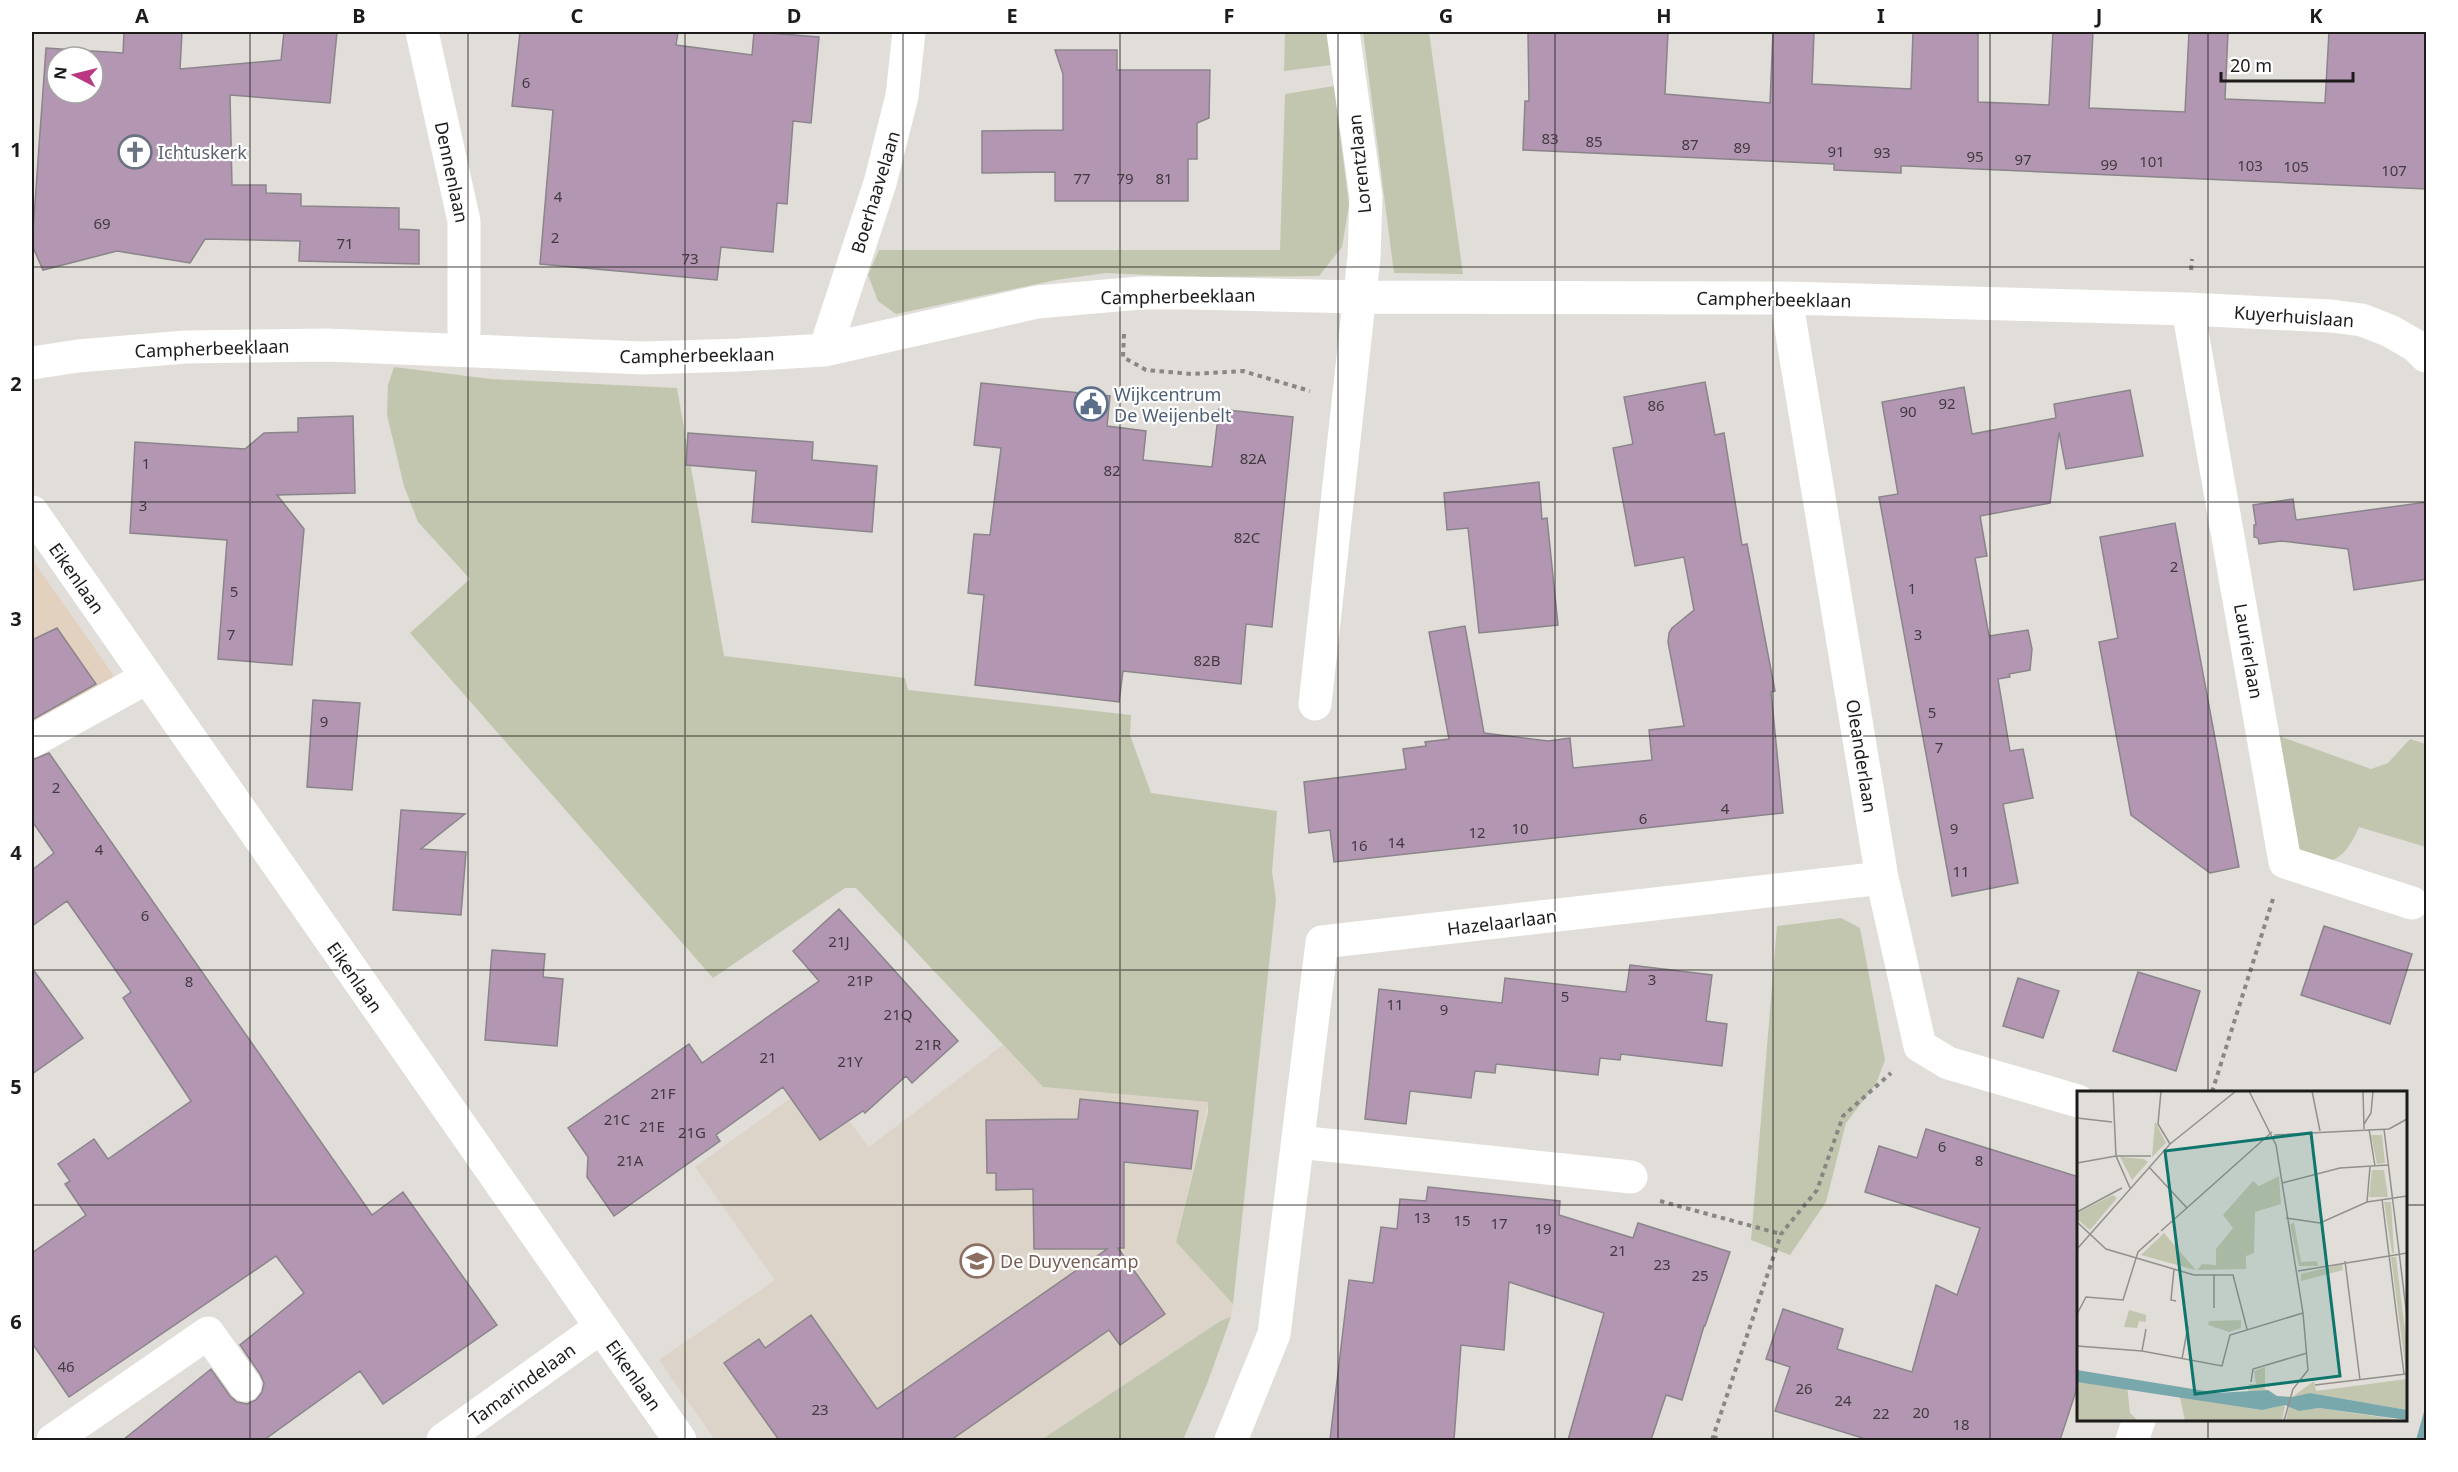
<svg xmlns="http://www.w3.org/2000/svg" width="2458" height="1472" viewBox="0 0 2458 1472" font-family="'Noto Sans',sans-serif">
  <rect width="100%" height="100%" fill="#e1ddd8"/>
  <path fill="#e3d1c0" d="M32,559L128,696L32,750Z"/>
  <path fill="#dcd4c8" d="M1003,1045L1043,1087L1209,1102L1176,1242L1233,1304L1231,1317L1219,1321L1041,1440H715L659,1360L775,1280L695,1167L817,1079L869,1147Z"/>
  <path fill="#c3c6ae" d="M1285,32H1327L1331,65L1284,71Z
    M1363,32H1429L1463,274L1394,273Z
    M1334,86L1349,205L1342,247L1319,276L1190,277L1106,273L1056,280L896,314L878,301L868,275L879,250H1280L1285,94Z
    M394,367L491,379L677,388L724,656L905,678L908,690L1131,715L1130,735L1151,793L1277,811L1272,872L1276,899L1233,1304L1176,1242L1208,1112V1102L1043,1087L856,888H845L713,978L410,633L470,579L418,522L404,486L387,415L388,385Z
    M2275,729L2282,737L2371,769L2388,763L2410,739L2426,744V847L2359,827C2345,859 2328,874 2297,848Z
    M1841,918L1860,928L1885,1060L1876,1084L1846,1123L1826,1202L1790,1255L1751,1240L1777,926Z
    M1231,1317L1207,1384L1183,1440H1041L1220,1321Z"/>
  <path fill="#78a7ac" d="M2426,1405V1440H2416Z"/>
  <path fill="#b296b2" stroke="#8a858a" stroke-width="1.5" fill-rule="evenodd" d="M124,32H182L180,69L281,60L284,32H337L330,103L230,95L232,185H266V193L301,194V206L399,208V229L419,230V264L299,261L300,241L205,239L190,263L117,251L43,270L32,245L46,48L123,53ZM57,57H93V93H57Z
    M520,32H678L676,45L752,55L754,32L819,37L811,123L793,121L787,204L777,203L773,252L721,247L717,280L540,264L553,110L512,106Z
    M1528,32H1668L1665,94L1770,103L1773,32H1814L1812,84L1911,89L1913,32H1978V102L2049,105L2053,32H2093L2089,108L2185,112L2189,32H2228L2225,99L2325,103L2329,32H2427V189L1907,166H1901V173L1834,170V164L1523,150L1525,101H1529Z
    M1055,50H1117V70H1210L1209,118L1197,123V159H1188V201H1055V172L982,173V131L1063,130V74Z
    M1705,382L1715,435L1724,433L1742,545L1747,544L1775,691L1771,692L1783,813L1334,862L1330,830L1309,833L1304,782L1406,769L1403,749L1426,746L1425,742L1449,739L1429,632L1465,626L1484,733L1548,741L1570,738L1573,768L1652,760L1649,730L1684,726L1668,642L1669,633L1672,628L1694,610L1684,557L1635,566L1613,448L1633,444L1624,397Z
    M981,383L1110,396L1107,426L1146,431L1143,460L1212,467L1219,409L1293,417L1272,627L1246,624L1241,684L1123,671L1119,702L975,685L984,595L968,593L974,534L990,535L1001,448L974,445Z
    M1964,387L1972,434L2056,418L2054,404L2130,390L2143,456L2066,469L2059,432L2050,503L1980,516L1987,556L1975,558L1989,636L2028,630L2032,649L2030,670L2009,674L2010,677L1998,679L2010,751L2023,749L2033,798L2003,804L2018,883L1952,896L1879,497L1898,494L1882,402Z
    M353,416L355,493L277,495L304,529L292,665L218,659L227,540L130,533L135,442L245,449L264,433L298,432V418Z
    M688,433L813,442L812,460L877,466L872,532L752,522L756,471L686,465Z
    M1539,482L1542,519L1547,518L1558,625L1479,633L1468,528L1447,530L1444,493Z
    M2293,499L2296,520L2427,502V579L2354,590L2348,549L2281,541L2259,544L2258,538L2254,537V525H2256L2253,505Z
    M2175,523L2239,867L2210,873L2131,815L2099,642L2118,638L2100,537Z
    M57,628L96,684L32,720V640Z
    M313,700L360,703L352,790L307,787Z
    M49,753L372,1215L403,1192L497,1325L383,1404L360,1371L264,1440H123L211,1369L230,1396L237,1402L247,1404L256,1400L262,1392L264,1383L260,1374L240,1345L304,1293L276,1256L69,1397L32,1343V1253L86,1215L65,1184L70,1181L58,1164L94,1139L108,1159L191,1101L123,998L131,992L67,901L32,926V870L54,853L32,821V760Z
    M401,810L465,814L421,849L466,852L461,915L393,910Z
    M839,909L958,1041L912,1083L906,1076L865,1113L863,1111L820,1140L783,1087L716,1135L720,1141L614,1216L587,1177L588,1157L568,1128L689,1044L702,1063L819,981L793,951Z
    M2324,926L2412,954L2390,1024L2301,995Z
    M492,950L545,954L543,977L563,979L557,1046L485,1040Z
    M1630,965L1712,975L1706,1021L1727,1024L1722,1066L1621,1054L1620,1060L1600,1058L1598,1075L1496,1064L1495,1073L1475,1071L1471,1098L1410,1091L1406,1124L1365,1119L1379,989L1502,1003L1505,978L1626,992Z
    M32,968L83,1038L32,1074Z
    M2138,972L2200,991L2176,1071L2113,1051Z
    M2018,978L2059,991L2043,1038L2003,1026Z
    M1080,1099L1198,1111L1191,1169L1124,1162V1248H1118L1165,1314L1120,1345L1109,1330L951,1440H779L724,1363L759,1339L765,1348L811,1315L877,1409L1107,1249H1034L1033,1189L996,1190V1173H987L986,1120L1078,1119Z
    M1926,1129L2079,1177V1382L2060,1440H1869L1775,1411L1790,1367L1766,1359L1783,1309L1843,1329L1837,1349L1912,1372L1936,1285L1957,1295L1980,1228L1865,1192L1879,1146L1917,1158Z
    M1428,1187L1560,1201L1559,1215L1633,1238L1638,1223L1730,1252L1705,1326H1704L1682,1400L1666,1395L1651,1440H1568L1604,1313L1509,1282L1504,1350L1461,1345L1454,1440H1330L1349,1280L1373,1283L1381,1227L1397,1229L1400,1199L1426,1201Z"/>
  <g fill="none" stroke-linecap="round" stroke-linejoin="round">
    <path stroke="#8a8783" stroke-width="4" stroke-dasharray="4.5 4.5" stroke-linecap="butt" d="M2191,270L2192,259
      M1124,334L1123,357L1146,370L1192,374L1243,371L1310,391
      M2212,1092L2273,899
      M1660,1201L1781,1234
      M1713,1437L1723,1440
      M1712,1440L1781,1234L1817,1190L1843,1116L1891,1073"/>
    <path stroke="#fff" stroke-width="33" d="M422,32L464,221V350
      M1786,298L1882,878L1920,1046L1948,1063L2078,1101
      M2188,309L2285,862L2412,903
      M825,350L880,183L902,96L909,32
      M32,363L78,356L185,347L327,345L644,358L739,355L825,350L1037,302L1140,293H1190L1359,297L1786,298L2188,309L2331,316L2362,320L2390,331L2416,346L2426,356
      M32,512L680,1440
      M1315,704L1364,257L1366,197L1343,32
      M32,741L146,678
      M1298,1142L1631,1177
      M53,1440L208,1333L245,1385
      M443,1440L601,1327
      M1231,1440L1274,1334L1322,942L1882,878
      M2132,1440L2139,1420"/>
  </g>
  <path fill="none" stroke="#1d1c1a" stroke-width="1.5" stroke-opacity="0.55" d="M250,32V1440M468,32V1440M685,32V1440M903,32V1440M1120,32V1440M1338,32V1440M1555,32V1440M1773,32V1440M1990,32V1440M2208,32V1092M32,267H2426M32,502H2426M32,736H2426M32,970H2426M32,1205H2078M2406,1205H2426M2208,1420V1440"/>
  <defs>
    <g id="church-ring" transform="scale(1.725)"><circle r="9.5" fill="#fff" stroke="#6b7280" stroke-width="1.5"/><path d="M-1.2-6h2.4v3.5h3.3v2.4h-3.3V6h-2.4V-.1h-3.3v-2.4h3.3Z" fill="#6b7280"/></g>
    <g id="civic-ring" transform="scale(1.725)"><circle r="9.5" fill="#fff" stroke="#5c6f8a" stroke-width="1.5"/><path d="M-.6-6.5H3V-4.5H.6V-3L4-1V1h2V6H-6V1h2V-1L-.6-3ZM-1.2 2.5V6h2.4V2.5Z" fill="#5c6f8a"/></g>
    <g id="school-ring" transform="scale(1.725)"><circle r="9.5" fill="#fff" stroke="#8d6e63" stroke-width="1.5"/><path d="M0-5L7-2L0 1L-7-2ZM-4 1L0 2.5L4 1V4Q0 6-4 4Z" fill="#8d6e63"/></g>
  </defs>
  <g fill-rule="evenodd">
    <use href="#church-ring" x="135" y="152"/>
    <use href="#civic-ring" x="1091" y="404"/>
    <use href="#school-ring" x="977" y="1261"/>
  </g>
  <g text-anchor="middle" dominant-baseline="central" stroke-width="4.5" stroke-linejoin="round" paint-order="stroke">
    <g font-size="15" fill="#423a40">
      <text x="526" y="82">6</text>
      <text x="1550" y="138">83</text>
      <text x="1594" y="141">85</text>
      <text x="1690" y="144">87</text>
      <text x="1742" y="147">89</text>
      <text x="1836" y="151">91</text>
      <text x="1882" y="152">93</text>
      <text x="1975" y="156">95</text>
      <text x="2023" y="159">97</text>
      <text x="2152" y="161">101</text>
      <text x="2109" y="164">99</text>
      <text x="2250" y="165">103</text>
      <text x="2296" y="166">105</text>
      <text x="2394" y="170">107</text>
      <text x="1082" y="178">77</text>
      <text x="1125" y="178">79</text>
      <text x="1164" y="178">81</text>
      <text x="558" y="196">4</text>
      <text x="102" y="223">69</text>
      <text x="555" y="237">2</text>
      <text x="345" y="243">71</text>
      <text x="690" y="258">73</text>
      <text x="1947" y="403">92</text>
      <text x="1656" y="405">86</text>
      <text x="1908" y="411">90</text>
      <text x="1253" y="458">82A</text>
      <text x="146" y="463">1</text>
      <text x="1112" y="470">82</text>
      <text x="143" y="505">3</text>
      <text x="1247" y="537">82C</text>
      <text x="2174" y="566">2</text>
      <text x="1912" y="588">1</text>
      <text x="234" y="591">5</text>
      <text x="231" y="634">7</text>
      <text x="1918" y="634">3</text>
      <text x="1207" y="660">82B</text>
      <text x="1932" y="712">5</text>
      <text x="324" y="721">9</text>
      <text x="1939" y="747">7</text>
      <text x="56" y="787">2</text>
      <text x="1725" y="808">4</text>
      <text x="1643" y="818">6</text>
      <text x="1520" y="828">10</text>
      <text x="1954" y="828">9</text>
      <text x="1477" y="832">12</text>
      <text x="1396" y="842">14</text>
      <text x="1359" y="845">16</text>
      <text x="99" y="849">4</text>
      <text x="1961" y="871">11</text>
      <text x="145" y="915">6</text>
      <text x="839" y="941">21J</text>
      <text x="1652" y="979">3</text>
      <text x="860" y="980">21P</text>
      <text x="189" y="981">8</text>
      <text x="1565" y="996">5</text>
      <text x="1395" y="1004">11</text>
      <text x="1444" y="1009">9</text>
      <text x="898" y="1014">21Q</text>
      <text x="928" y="1044">21R</text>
      <text x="768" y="1057">21</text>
      <text x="850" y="1061">21Y</text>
      <text x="663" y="1093">21F</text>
      <text x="617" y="1119">21C</text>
      <text x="652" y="1126">21E</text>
      <text x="692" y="1132">21G</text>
      <text x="1942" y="1146">6</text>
      <text x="630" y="1160">21A</text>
      <text x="1979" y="1160">8</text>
      <text x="1422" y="1217">13</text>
      <text x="1462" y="1220">15</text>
      <text x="1499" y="1223">17</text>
      <text x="1543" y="1228">19</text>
      <text x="1618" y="1250">21</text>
      <text x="1662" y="1264">23</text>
      <text x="1700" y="1275">25</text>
      <text x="66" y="1366">46</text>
      <text x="1804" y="1388">26</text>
      <text x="1843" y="1400">24</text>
      <text x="820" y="1409">23</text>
      <text x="1921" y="1412">20</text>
      <text x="1881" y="1413">22</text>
      <text x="1961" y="1424">18</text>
    </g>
    <g font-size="18" fill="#5b616d" stroke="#fff" text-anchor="start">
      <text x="158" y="152">Ichtuskerk</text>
    </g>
    <g font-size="18" fill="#1d1c1a" stroke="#fff">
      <text transform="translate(1359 164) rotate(-96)">Lorentzlaan</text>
      <text transform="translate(452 172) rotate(78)">Dennenlaan</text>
      <text transform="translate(875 192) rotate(-73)">Boerhaavelaan</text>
      <text transform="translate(1178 296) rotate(-1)">Campherbeeklaan</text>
      <text transform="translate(1774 299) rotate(1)">Campherbeeklaan</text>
      <text transform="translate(2294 316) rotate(4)">Kuyerhuislaan</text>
      <text transform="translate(212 348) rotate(-2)">Campherbeeklaan</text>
      <text transform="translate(697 355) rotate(-1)">Campherbeeklaan</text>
      <text transform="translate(77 578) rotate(55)">Eikenlaan</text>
      <text transform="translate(2249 651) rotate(80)">Laurierlaan</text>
      <text transform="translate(1862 756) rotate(81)">Oleanderlaan</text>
      <text transform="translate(1502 922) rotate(-7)">Hazelaarlaan</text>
      <text transform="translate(355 977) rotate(55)">Eikenlaan</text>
      <text transform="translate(634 1375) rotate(55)">Eikenlaan</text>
      <text transform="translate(522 1384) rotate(-36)">Tamarindelaan</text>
    </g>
    <g font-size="18" fill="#4e5e75" stroke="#fff" text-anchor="start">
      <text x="1114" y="394">Wijkcentrum<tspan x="1114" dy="21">De Weijenbelt</tspan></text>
    </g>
    <g font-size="18" fill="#785e54" stroke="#fff" text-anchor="start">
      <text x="1000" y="1261">De Duyvencamp</text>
    </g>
  </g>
  <g transform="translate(2077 1091)">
    <rect width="330" height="330" fill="#e1ddd8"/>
    <path d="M78,30L89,52L75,66ZM294,44H305L308,72L300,73ZM43,66L67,68L71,71L55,89ZM295,79H307L311,106H292ZM202,85L204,113L178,121L177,162L169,165V178L120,179L125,173L139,174V158L156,137L146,124L176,90L182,95ZM36,104L40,107L13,139L0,128V122ZM307,111H314L317,162H315ZM217,131L224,171L240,170L241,175H222L213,134ZM87,142L118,178V179L64,164ZM314,166H319L324,208L330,252L329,281ZM265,173L266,179L224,190V183ZM52,219L69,224V231L62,230L60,237L47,236ZM164,229V237L152,241L131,234L132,230ZM188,276V299L171,301L172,293H179L177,280ZM330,288V319L233,302L215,306L237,290L239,300ZM0,291L50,295L53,322L61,330H0ZM103,306L185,319L208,314L205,330H108ZM212,315L222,320L242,317L330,330H209Z" fill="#c3c6ae"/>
    <path d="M0,279L140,302L191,299L200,305L215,306L233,302L330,319V329L242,317L222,320L208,314L185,319L0,291Z" fill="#78a7ac"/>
    <path fill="none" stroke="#93908c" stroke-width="1.5" d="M36,0L39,65L53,97M84,0L81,33L93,53M172,0L199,54L226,222L231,279L216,298L207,330M235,0L243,40M286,0L287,38M0,27L35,31M287,33L294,22L296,0M292,38L298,75M307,38L330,226M197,44L312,38L330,28M0,72L39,65H74M72,76L110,117M205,92L263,77L311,74M305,108L327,283M290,111L293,76M0,121L45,97M209,127L243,132L290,111L330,105M0,131L29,158L117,184H156L170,238M84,140L195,41M0,158L93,53L159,0M268,170L283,289M97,178L94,209L99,210M221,180L330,162M137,184V217M0,223L9,206L46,209L61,161L82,142M0,255L65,260L145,275L153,244L226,222M65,260L69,238M105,268L111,235M174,291L176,278L230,262M238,294L329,283"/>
    <path fill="#0f766e" fill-opacity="0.15" stroke="#0f766e" stroke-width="3" d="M234,42L263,285L118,303L88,60Z"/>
    <rect width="330" height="330" fill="none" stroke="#1d1c1a" stroke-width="3"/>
  </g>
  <rect width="2458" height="1472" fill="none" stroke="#ffffff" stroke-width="66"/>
  <g transform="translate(75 75) rotate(277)"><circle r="28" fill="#ffffff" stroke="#a5a4a3" stroke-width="1.5"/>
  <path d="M0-4.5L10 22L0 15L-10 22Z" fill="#ba3882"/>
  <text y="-9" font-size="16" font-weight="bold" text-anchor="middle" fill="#1d1c1a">N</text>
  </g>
  <path d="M2221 72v9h132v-9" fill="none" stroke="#1d1c1a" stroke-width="3"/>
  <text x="2230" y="72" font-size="18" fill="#1d1c1a" stroke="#ffffff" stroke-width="4.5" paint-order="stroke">20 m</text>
  <rect x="33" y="33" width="2392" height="1406" fill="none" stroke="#1d1c1a" stroke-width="2"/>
  <g font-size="20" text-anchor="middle" font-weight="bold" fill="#1d1c1a">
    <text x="142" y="23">A</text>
    <text x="359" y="23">B</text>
    <text x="577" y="23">C</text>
    <text x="794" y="23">D</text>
    <text x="1012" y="23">E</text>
    <text x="1229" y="23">F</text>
    <text x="1446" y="23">G</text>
    <text x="1664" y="23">H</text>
    <text x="1881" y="23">I</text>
    <text x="2099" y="23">J</text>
    <text x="2316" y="23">K</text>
    <text x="16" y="157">1</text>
    <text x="16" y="391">2</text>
    <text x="16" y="626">3</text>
    <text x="16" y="860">4</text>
    <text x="16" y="1094">5</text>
    <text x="16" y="1329">6</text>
  </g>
</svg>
